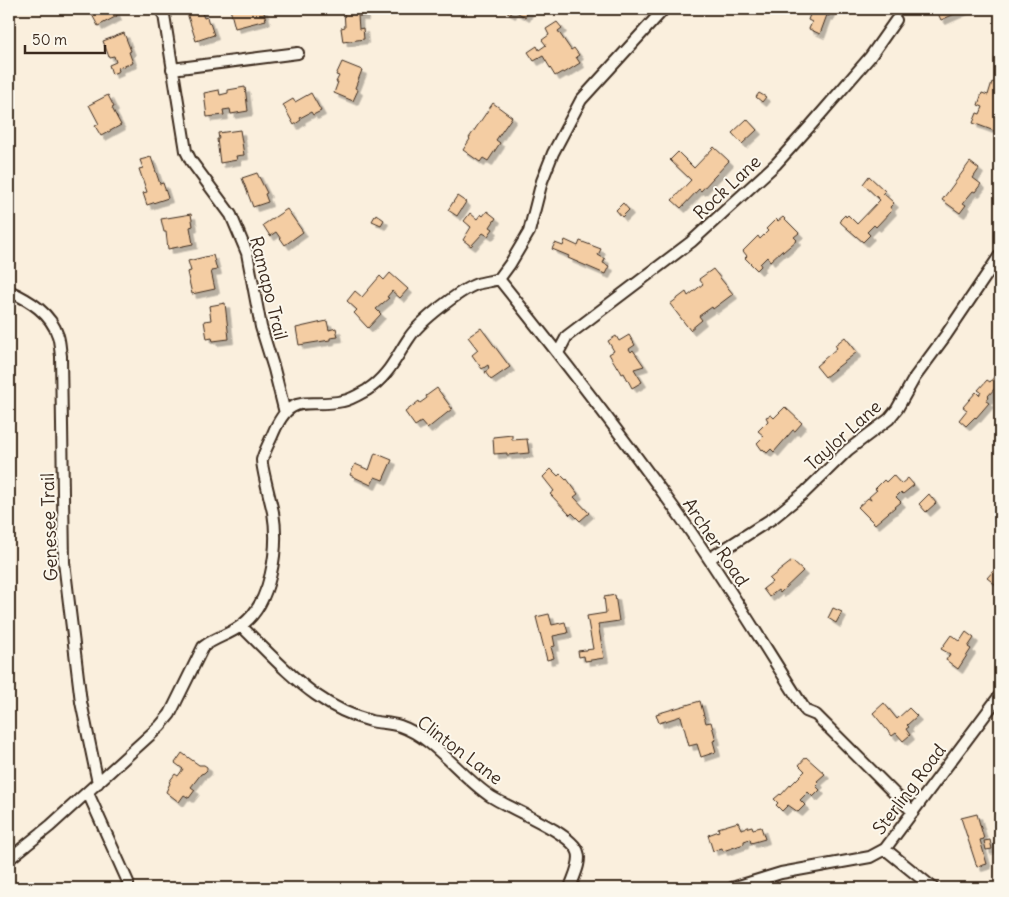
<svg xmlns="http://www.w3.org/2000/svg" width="1009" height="897" viewBox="0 0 1009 897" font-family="Delius,sans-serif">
  <defs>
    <filter id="shadow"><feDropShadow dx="4.5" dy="4.5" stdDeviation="0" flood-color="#0004"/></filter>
  </defs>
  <rect width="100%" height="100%" fill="#faefdd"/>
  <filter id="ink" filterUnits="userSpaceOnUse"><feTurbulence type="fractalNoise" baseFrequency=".02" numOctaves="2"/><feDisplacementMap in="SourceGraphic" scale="10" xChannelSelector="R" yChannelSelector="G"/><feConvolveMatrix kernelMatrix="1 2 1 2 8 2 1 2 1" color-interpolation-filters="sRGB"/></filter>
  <g filter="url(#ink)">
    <path fill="#f4cda3" stroke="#3b2a1e" filter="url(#shadow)" d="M89,9H114L117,16L98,26Z
      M187,9H200L204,18L207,17L209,24L210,23L214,35L196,41L186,10Z
      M230,9H263L266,20L235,28Z
      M344,9H364V16H358L359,29L363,28L364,39L343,42L341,28L345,27Z
      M502,9H529L525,17L513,10L511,14Z
      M812,9H832L829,16L827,15L820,34L809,29L812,22L808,20Z
      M936,9H966L941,20Z
      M557,22L562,28L558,31L571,50L574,48L579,55L576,57L580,63L564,73L562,72L555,76L543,56L534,61L528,52L537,46L539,50L546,45L542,40L549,35L546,29Z
      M124,33L131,51L129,52L133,63L118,68L119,71L112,74L109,65L116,62L114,56L109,57L103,41Z
      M342,62L362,70L355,88L358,90L353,101L334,93L338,82H336L339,76L336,75Z
      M1000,77V123L997,132L973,123L977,113L980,114L983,107L978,105L982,93L988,95L992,82L994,83L995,79L999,80Z
      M245,87L248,111L231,114L230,109L223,110L224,115L207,117L204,93L219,90L220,95L228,93V90Z
      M311,93L321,111L313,115L311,112L300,118L301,120L294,125L283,105L293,99L295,102Z
      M759,93L766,97L762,102L756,97Z
      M108,95L114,107L112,108L121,125L101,136L95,126L99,124L89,105Z
      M493,103L512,117L496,140L500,143L488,161L483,158L480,162L463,150L470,139L469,138Z
      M747,119L757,130L742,144L732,133Z
      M240,130L244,155L236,156L237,160L220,163L217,139H219L218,133Z
      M714,147L729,161L701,191L699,189L681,208L672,200L691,180L670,160L678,152L694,168Z
      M151,157L160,184L163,183L168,198L147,205L143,193L147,192L139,169L143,168L140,160Z
      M970,162L979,169L973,178L981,184L975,192L973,191L963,203L966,205L960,213L942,200Z
      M257,173L267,193L265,194L268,202L253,207L242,178Z
      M869,176L885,191L883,193L894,203L890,207L892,210L876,227L874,225L867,232L870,235L863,242L841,223L840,220L845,215L846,217L848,215L857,224L880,200L863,184Z
      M457,196L466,202L457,216L448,210Z
      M623,203L629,210L622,217L616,210Z
      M287,209L303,232L285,245L276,232L270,236L263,225Z
      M487,211L496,218L490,227L493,229L488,236L483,233L471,246L463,240L471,227L464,221L470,213L477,219L481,214L483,216Z
      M191,214L193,226L190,227L193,244L168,249L166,232H164L161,219Z
      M376,214L384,220L381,225L372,221Z
      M783,217L799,233L794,237L797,240L783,252L782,250L770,261L767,257L760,264L761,266L757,270L745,258L747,256L743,251L758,236L760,239L768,231L766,229L776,219L778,221Z
      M565,240L578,246L580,241L601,249L598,255L605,259L603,263L609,266L605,274L568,258L569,256L552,249L555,243L563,246Z
      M213,255L217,270L211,271L215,289L192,294L187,272L191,271L188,261Z
      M713,269L733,294L713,309L712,307L699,316L702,320L690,330L670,304L686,292L688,296L703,284L699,279Z
      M390,273L408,289L400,298L392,291L387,297L389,298L376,309L381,314L368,328L354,313L357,310L347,301L355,291L362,297L380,276L384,280Z
      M225,303L229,339L213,341L212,338L207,339L204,321L211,320L209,306Z
      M327,321L329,330L336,328L338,337L330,338V340L299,345L296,328Z
      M481,328L510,367L491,380L485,372L489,369L488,365L482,369L472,355L478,350L468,337Z
      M629,335L635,345L629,349L631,352L633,350L644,366L634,369L642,382L632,388L624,373L622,374L618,366L617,367L609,354L614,351L608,341L616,336L619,341Z
      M845,337L857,352L825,377L816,366L837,348L835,345Z
      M1000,370V389L999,390L996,387L988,396L989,397L986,401L989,403L976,418L975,417L966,426L959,420L967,410L963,407L976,392L979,395L981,392L978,390L987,380L990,382Z
      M437,388L452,409L427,429L421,422L415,426L405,412L419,401L420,403L427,398L426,396Z
      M785,407L802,423L795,431L793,430L774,452L771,449L767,453L763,449L762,450L757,443L764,436L758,431L768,421L766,417L771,415L774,418Z
      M512,435V440L527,439L529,453L507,455V453L494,454L493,437Z
      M375,453L392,460L383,480L375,477L371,485L350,475L355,464L369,470Z
      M551,469L558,476L560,474L566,480L567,479L578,494L574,497L589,513L580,521L572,513L570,515L550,494L554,491L543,477Z
      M893,475L901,484L908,478L914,485L903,494L901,492L896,497L901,502L875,524L858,507L868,498L871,500L869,497L877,490L875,489L884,480L886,482Z
      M929,494L936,503L926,512L919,504Z
      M792,561L803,571L780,593L778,590L769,597L763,589L772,582L769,579Z
      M995,569L1000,573V588L987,578Z
      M615,595L619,621L598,624L604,658L585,661L584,656L579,657L578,651L593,649L587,616L606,613L604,597Z
      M833,608L842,612L836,623L828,618Z
      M549,614L552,625L565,622L568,633L553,636L555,646L551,647L554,658L547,660L536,617Z
      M966,632L974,638L968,647L971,649L958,669L946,660L950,654L941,649L951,635L960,641Z
      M700,701L706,723L711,722L716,740L713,741L716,752L701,757L697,744L689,746L681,716L659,723L656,714Z
      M884,703L897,719L909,708L917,716L907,725L909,727L906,729L910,735L903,741L896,733L892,736L873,713Z
      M182,753L199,765H204L207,767V770L204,773L201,774L191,787L195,790L189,798L184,795L179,802L166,792L170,783L169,782L175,774L178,776L183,769L175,763Z
      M806,757L825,774L817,781L819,783L816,786L820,790L813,797L808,792L800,800L805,805L798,812L788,805L782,811L776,805L778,803L774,799L780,794L781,795L791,784V785L805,771L799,765Z
      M977,814L984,839L980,840L987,864L977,867L961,818Z
      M738,822L741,829L752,826L753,829L761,827L765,839L751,843L750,839L744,841V844L723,851L722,848L713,851L708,835L719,831L718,828Z
      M990,840L992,849L986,850L984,841Z"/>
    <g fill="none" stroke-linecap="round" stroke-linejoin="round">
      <g stroke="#3b2a1e" stroke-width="14">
        <path id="minor" d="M160,9L164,15L186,151L191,161L231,215L247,253L261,327L274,369L285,413
          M172,69L298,53
          M499,279C559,354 618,430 674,508C721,573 762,643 806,711L816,715L913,812
          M9,291C29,300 51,313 58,336C60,342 60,350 61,356L64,562L81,702L98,783
          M558,353L567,336L691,242L776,164L812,124L870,57L896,20
          M709,559L773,518L804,493L848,450L889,419L897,409L915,377L946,335L1000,255
          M241,626C265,649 289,676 316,695C333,707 351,716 371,721C380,723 391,723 400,726C435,738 460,776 490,796C508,808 571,832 578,852C582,862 573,878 570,888
          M88,793L128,882V888
          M885,849L933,888
          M9,859L50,826L160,726L170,714L203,647C214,638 228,635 239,627C272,606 279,547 273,512C271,503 261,465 262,460C264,452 269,443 272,436C291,389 306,409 343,401C350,400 360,394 367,390C388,377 396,357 409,338C419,322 460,290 477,284C484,282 492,281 499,279L510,264L529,232L542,181L553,153L581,100L664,9
          M732,888L781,873L870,857L885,849L1000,695"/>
      </g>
      <use href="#minor" stroke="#fbf7ec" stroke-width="10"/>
    </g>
  </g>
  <g text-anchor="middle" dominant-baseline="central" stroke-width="4" stroke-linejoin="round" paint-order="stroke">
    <g font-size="18" fill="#3b2a1e" stroke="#fbf7ec">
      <text transform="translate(727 187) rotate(-43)">Rock Lane</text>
      <text transform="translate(269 288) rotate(76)">Ramapo Trail</text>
      <text transform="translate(843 435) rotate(-42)">Taylor Lane</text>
      <text transform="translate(49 527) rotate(-92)">Genesee Trail</text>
      <text transform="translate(716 542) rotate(56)">Archer Road</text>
      <text transform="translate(460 750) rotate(37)">Clinton Lane</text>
      <text transform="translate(909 789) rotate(-53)">Sterling Road</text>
    </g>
  </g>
  <rect width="1009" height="897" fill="none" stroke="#fbf7ec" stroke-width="30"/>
  <rect x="15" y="15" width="979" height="867" fill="none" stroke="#3b2a1e" stroke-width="2" filter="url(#ink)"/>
  <path d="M25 45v8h80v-8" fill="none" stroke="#3b2a1e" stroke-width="2.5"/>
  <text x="32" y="45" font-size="15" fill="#3b2a1e" stroke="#fbf7ec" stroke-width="4" paint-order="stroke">50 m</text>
</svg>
